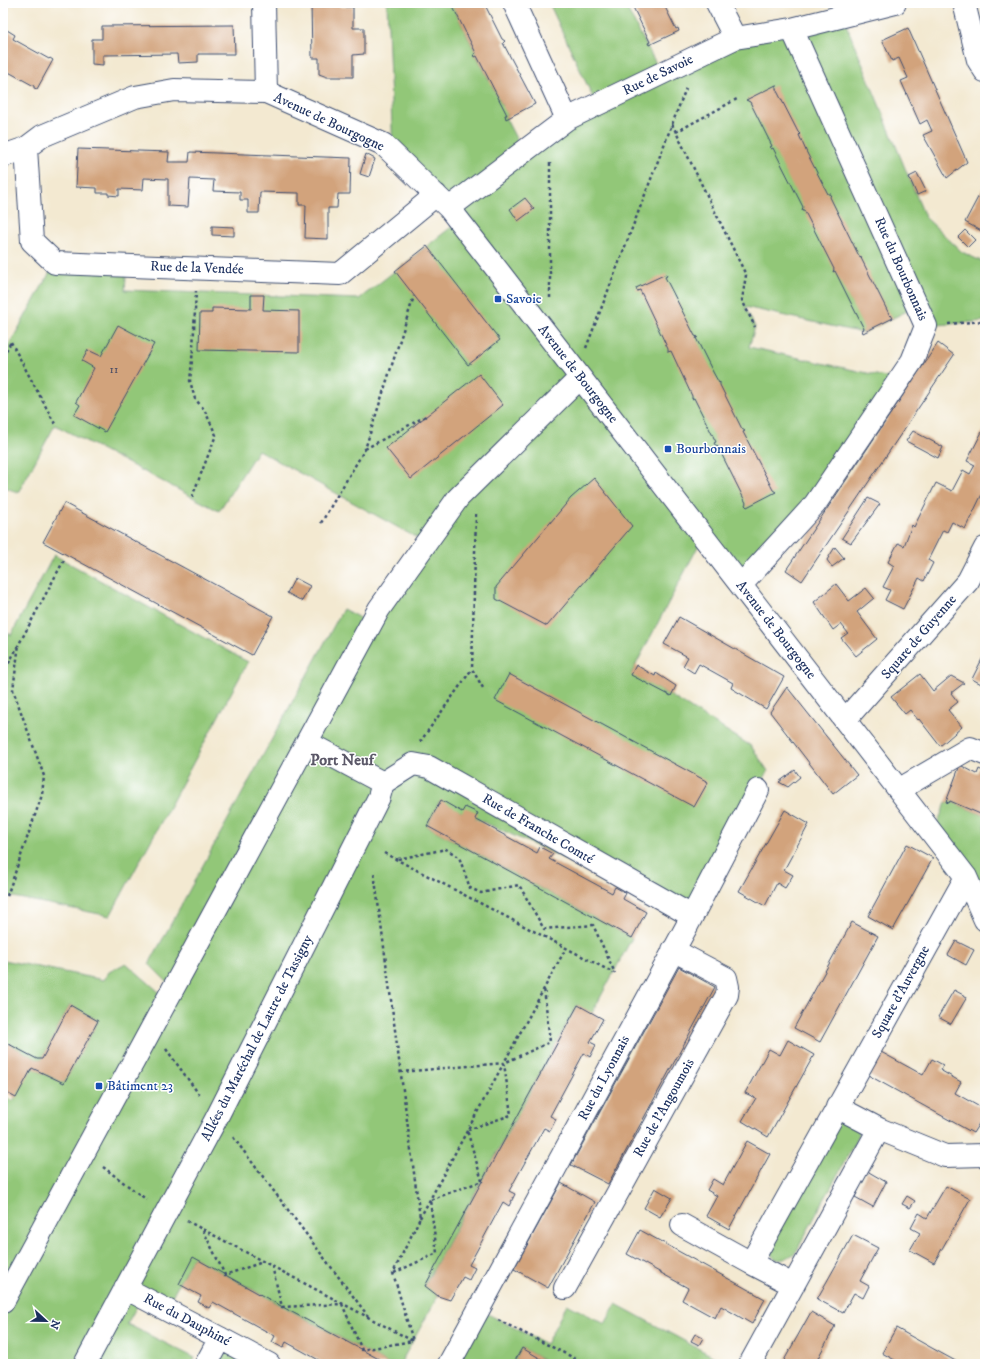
<svg xmlns="http://www.w3.org/2000/svg" width="988" height="1367" viewBox="0 0 988 1367" font-family="'IM FELL DW Pica',serif">
  <rect width="100%" height="100%" fill="#fff"/>
  <filter id="ink" filterUnits="userSpaceOnUse"><feTurbulence type="fractalNoise" baseFrequency=".025" numOctaves="2"/><feDisplacementMap in="SourceGraphic" scale="8" xChannelSelector="R" yChannelSelector="G"/><feConvolveMatrix kernelMatrix="1 2 1 2 8 2 1 2 1" color-interpolation-filters="sRGB"/></filter>
  <filter id="wash" filterUnits="userSpaceOnUse"><feTurbulence type="fractalNoise" baseFrequency=".012" numOctaves="4" result="noise"/><feDisplacementMap in="SourceGraphic" scale="16" xChannelSelector="R" yChannelSelector="G"/><feGaussianBlur stdDeviation="0.9" result="paint"/><feColorMatrix in="noise" values="0 0 0 0 0 0 0 0 0 0 0 0 0 0 0 0 0 1.4 0 .05"/><feComposite in="paint" operator="in"/></filter>
  <g filter="url(#wash)">
    <rect width="100%" height="100%" fill="#f3e9d1"/>
    <path fill="#92c778" stroke="#567b6b" d="M387,3H451L476,53L475,56H477L507,115L505,116L506,119L523,152L596,104L549,3H624L661,73L735,38L844,19L925,217L962,252L985,263V321L926,326L917,306L863,333L745,307L755,327L749,347L899,380L741,585L703,537L631,674L671,696L751,746L768,771L692,916L439,802L427,826L632,938L592,1013L577,1005L425,1285L438,1296L400,1364H388L193,1257L165,1309L142,1297L127,1324L195,1358L192,1364H3V1096L13,1101L32,1068L64,1083L98,1021L70,1005L42,1059H37L3,1041V960L104,980L109,972L126,963L167,999L173,988L149,964L343,609L371,624L426,543L258,450L219,511L55,425L18,493L3,486V356L55,263L127,265L125,290L359,299L459,221L393,153Z
      M54,555L248,662L110,916L3,895V631L11,635Z
      M950,801L985,816V920L933,834L946,802L949,803Z
      M844,1120L858,1124L859,1135L796,1252C785,1261 772,1265 769,1247L835,1125Z
      M567,1304L605,1324L616,1304L727,1364H550L522,1348L513,1364H449L478,1309L546,1344Z
      M220,1338L250,1354L244,1364H206Z"/>
    <g id="blocks">
      <path fill="#d2a37b" d="M311,3H340V7H353V28H364V54L353,55V77H327L319,74V58H312Z
        M451,3H484L502,39L505,41L503,43L535,104L506,119L505,115H507L477,56L475,57L474,54L476,53Z
        M631,3H663L676,29L678,28L679,31L649,45L648,43L650,42Z
        M234,25L235,54H198V62L178,63L177,54L103,55V65L92,64V39H102V26Z
        M908,28L967,162L947,178L923,135L932,131L927,120L920,124L901,81L908,78L899,58L892,61L882,40Z
        M7,30L15,35L13,39L49,59L50,58L53,60L37,89L34,88V86L3,69V34Z
        M776,85V89L798,132L800,134L799,135L807,153L828,194H831L830,197L859,256L862,257L861,258L890,316L891,315L893,318L863,333L862,330L864,329L835,271L833,272L834,269L804,210H802L803,207L773,148L771,149L770,147L772,146L750,102L746,100Z
        M78,149L169,152L168,162H189L190,152L351,158L350,194H338L337,208H328V239L305,238L306,205H299V193L260,192L259,213H248V200H240V192L213,191L214,180L190,179L188,207L168,206V179L144,178L143,190L119,189V196L108,195V193H97V188L76,187Z
        M366,154L375,159L369,177L360,174Z
        M917,173L926,191L917,195L909,177Z
        M985,184V233L965,222Z
        M525,198L534,209L518,221L510,209Z
        M212,226L234,227V236L212,235Z
        M965,230L975,240L968,247L958,237Z
        M427,246L500,340L468,365L395,271Z
        M666,274L667,276L665,277L695,336L698,337L696,338L713,372L719,383L720,382V385L742,429L745,431L743,432L773,490L776,492L747,507L745,505L746,503L717,445L716,446L714,443L716,442L694,398L692,399V396L671,351L668,352V349L640,290L637,291L636,288Z
        M251,295H264L263,310L299,311V352L199,350L200,313H212V308L251,309Z
        M118,325L154,344L105,432L74,415L80,405L76,402L94,368L82,361L88,350L101,356Z
        M938,343L954,355L802,581L786,570Z
        M479,374L503,405L411,479L386,448Z
        M985,426V488L965,529L952,522L947,532L943,530L928,560L933,563L924,581L919,578L903,609L885,600L890,590L883,587L894,566L888,562L898,543L904,546L912,525L914,527L936,483L952,491L963,470L970,474L975,465L967,461Z
        M913,431L943,447L938,458L906,441Z
        M594,478L632,526L547,626L496,599V587L571,498Z
        M868,498L880,504L851,543L842,538Z
        M64,503L273,616L252,655L43,542Z
        M835,547L844,558L832,567L827,560Z
        M295,578L310,586L302,601L287,593Z
        M836,584L849,601L866,588L874,598L857,612L877,639L856,656L841,638L848,633L841,624L833,630L814,602Z
        M679,617L784,677L766,709L731,688L733,683L699,664L694,673L683,666L688,657L664,644Z
        M985,653V686L972,679Z
        M636,665L655,676L656,673L676,686L671,696L631,675Z
        M509,674L708,782L694,807L495,700Z
        M920,674L933,691L951,676L964,683L951,693L958,702L948,710L962,727L940,746L919,719L918,720L910,710L905,714L891,697Z
        M787,687L857,775L833,794L770,712Z
        M960,765L977,774L979,769L985,772V816L950,801L949,803L946,802Z
        M795,770L800,777L788,787L779,782Z
        M441,800L462,812L465,807L478,813L475,819L537,853L540,847L553,854L549,859L612,893L615,887L626,893L623,899L646,912L632,938L427,826Z
        M785,810L809,824L784,870L793,875L785,888L777,883L765,906L739,891Z
        M907,844L933,858L893,930L868,916Z
        M852,922L878,936L820,1042L794,1028Z
        M956,941L974,950L966,965L948,955Z
        M679,967L715,987L608,1184L571,1165Z
        M954,990L967,997L951,1024L938,1017Z
        M70,1005L98,1021L64,1083L32,1068L16,1098L3,1091V1041L37,1059H42Z
        M578,1005L603,1019L590,1042L596,1045L590,1057L584,1053L550,1116L556,1119L550,1131L544,1128L509,1191L515,1194L509,1206L503,1202L469,1265L475,1268L469,1280L463,1277L450,1300L438,1296L425,1286Z
        M788,1040L814,1055L768,1137L742,1121L756,1098L745,1093L769,1049L780,1055Z
        M881,1052L923,1075L932,1059L943,1065L940,1070L961,1082L955,1093L985,1110V1114L973,1133L868,1075Z
        M747,1141L770,1154L729,1229L706,1216L717,1196L707,1190L713,1179L723,1185Z
        M867,1171L886,1182L873,1207L855,1197Z
        M561,1183L595,1202L548,1288L514,1269Z
        M946,1186L970,1199L934,1263L910,1250L920,1233L911,1228L919,1213L927,1218Z
        M655,1188L672,1198L660,1217L644,1208Z
        M907,1196L915,1201L910,1208L902,1204Z
        M640,1230L765,1299L752,1324L721,1306L715,1318L682,1300L688,1288L627,1254Z
        M853,1235L878,1248L860,1281L869,1286L863,1298L854,1293L843,1313L817,1299Z
        M193,1257L290,1311L388,1364H326L286,1342L283,1348L272,1342L275,1336L213,1302L209,1308L198,1302L201,1296L179,1284Z
        M811,1312L835,1326L818,1358L824,1361L823,1364H782Z
        M896,1328L939,1352L961,1364H902L882,1353Z
        M695,1334L703,1338L699,1345L691,1341Z
        M522,1348L550,1364H513Z"/>
    </g>
  </g>
  <g filter="url(#ink)">
    <use href="#blocks" fill-opacity="0" stroke="#3b4b6f" stroke-width="1"/>
    <g fill="none" stroke-linecap="round" stroke-linejoin="round">
      <g stroke="#3b4b6f" stroke-width="24">
        <path id="minor" d="M264,3L266,92
          M514,3L567,119
          M717,3L735,38
          M964,3L978,60L985,71
          M26,148L32,241L55,263L340,274L436,195
          M3,156L26,148L42,136L135,97L174,90L266,92L383,144L449,208L492,263L966,877L985,920
          M449,208L567,119L735,38L792,29L895,3
          M741,585L815,504L912,361L926,326L792,29
          M845,720L968,581L985,548
          M383,783L413,764L429,767L692,916
          M900,789L970,748L985,754
          M837,1107L879,1129
          M682,1225L751,1263L966,877
          M751,1263L793,1285
          M125,1288L269,1364
          M565,1288L727,995L728,987L726,978L673,950
          M3,1302L379,609L458,498L580,378
          M85,1364L216,1119L379,797L383,783L308,743
          M206,1364L220,1338
          M449,1364L688,924L758,790
          M750,1364L879,1129L945,1156L985,1155"/>
      </g>
      <path stroke="#3b4b6f" stroke-width="2.5" stroke-dasharray="3 3" stroke-linecap="butt" d="M672,124L746,275L742,300L755,327
        M676,132L737,99
        M550,298V161
        M948,324L985,321
        M11,342L55,424
        M586,348L686,88
        M3,356L11,342
        M365,449L426,416
        M192,497L216,435L204,409L195,399L190,381L193,349L196,291
        M476,514L472,669L483,688
        M321,523L365,449L414,296
        M3,674L64,560
        M420,742L472,669
        M384,853L614,973
        M398,859L446,849L459,857L470,888L481,893L519,885L544,929L593,925L615,973
        M7,896L42,795L44,776L13,690L19,644
        M166,1049L201,1097
        M400,1072L503,1063
        M233,1137L368,1316
        M103,1167L147,1200
        M420,1218L566,948
        M187,1221L413,1341L393,1273L420,1218L374,872
        M203,1230L225,1275L263,1262
        M272,1266L282,1307L342,1304L362,1350L412,1341
        M394,1273L437,1253L430,1200L482,1181L467,1130L511,1115L504,1063L550,1042L544,988
        M498,1320L586,1364"/>
      <use href="#minor" stroke="#fff" stroke-width="22"/>
    </g>
  </g>
  <g fill="#1a4fb4" stroke="#fff" stroke-width="1.5">
    <rect x="494" y="295" width="8" height="8" rx="2"/>
    <rect x="664" y="445" width="8" height="8" rx="2"/>
    <rect x="95" y="1082" width="8" height="8" rx="2"/>
  </g>
  <g text-anchor="middle" dominant-baseline="central" stroke-width="3" stroke-linejoin="round" paint-order="stroke">
    <g font-size="12" fill="#494c65">
      <text x="114" y="369">11</text>
    </g>
    <g font-size="14" fill="#1b2f5e" stroke="#fff">
      <text transform="translate(658 75) rotate(-26)">Rue de Savoie</text>
      <text transform="translate(329 122) rotate(25)">Avenue de Bourgogne</text>
      <text transform="translate(197 268) rotate(2)">Rue de la Vendée</text>
      <text transform="translate(901 269) rotate(66)">Rue du Bourbonnais</text>
      <text transform="translate(578 374) rotate(52)">Avenue de Bourgogne</text>
      <text transform="translate(776 630) rotate(52)">Avenue de Bourgogne</text>
      <text transform="translate(919 637) rotate(-49)">Square de Guyenne</text>
      <text transform="translate(538 829) rotate(30)">Rue de Franche Comté</text>
      <text transform="translate(901 992) rotate(-61)">Square d'Auvergne</text>
      <text transform="translate(257 1038) rotate(-63)">Allées du Maréchal de Lattre de Tassigny</text>
      <text transform="translate(604 1078) rotate(-62)">Rue du Lyonnais</text>
      <text transform="translate(664 1108) rotate(-61)">Rue de l'Angoumois</text>
      <text transform="translate(187 1320) rotate(28)">Rue du Dauphiné</text>
    </g>
    <g font-size="14" fill="#164399" stroke="#fff" text-anchor="start">
      <text x="506" y="299">Savoie</text>
      <text x="676" y="449">Bourbonnais</text>
      <text x="107" y="1086">Bâtiment 23</text>
    </g>
    <g font-size="16" font-weight="bold" fill="#5b5868" stroke="#fff">
      <text x="342" y="760">Port Neuf</text>
    </g>
  </g>
  <rect width="988" height="1367" fill="none" stroke="#fff" stroke-width="16"/>
  <g transform="translate(46 1321) rotate(112)" stroke="#ffffff" stroke-width="3" paint-order="stroke">
  <path d="M0-3L7 15L0 10L-7 15Z" fill="#1b2f5e"/>
  <text y="-6" font-size="11" font-weight="bold" text-anchor="middle" fill="#1b2f5e">N</text>
  </g>
</svg>
